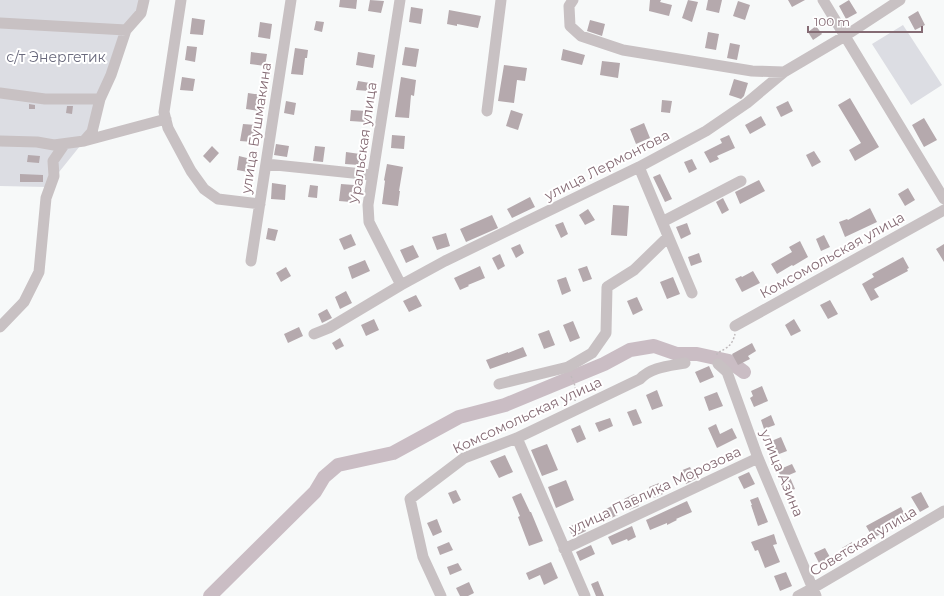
<svg xmlns="http://www.w3.org/2000/svg" width="944" height="596" viewBox="0 0 944 596" font-family="Montserrat,sans-serif">
  <rect width="100%" height="100%" fill="#f7f9f9"/>
  <path fill="#dcdde3" d="M0,0H144L123,33L84,141L47,187L0,186Z
    M903,25L942,85L911,105L872,44Z"/>
  <g fill="none" stroke-linecap="round" stroke-linejoin="round">
    <path stroke="#cabdc4" stroke-width="14" d="M210,596L315,492L324,477L338,465L393,453L459,417L505,405L604,364L630,350L654,346L677,354H697L729,361L744,372"/>
  </g>
  <path fill="#b5a9ad" d="M340,0H357L356,9L339,7Z
    M370,0L384,1L381,13L368,11Z
    M650,0H661L660,2L672,5L669,16L649,11Z
    M688,0L698,2L692,22L682,18Z
    M708,0H722L719,13L706,10Z
    M788,0H805L792,7Z
    M849,0L857,13L846,19L839,6Z
    M738,1L750,5L745,20L733,16Z
    M411,7L423,9L421,24L409,22Z
    M449,10L481,16L478,28L457,24V26L447,24Z
    M918,11L925,25L915,30L908,17Z
    M192,18L205,20L203,35L190,34Z
    M590,20L605,24L602,36L587,31Z
    M316,21L324,22L322,32L314,30Z
    M260,22L272,24L270,39L258,37Z
    M816,26L822,34L813,40L808,32Z
    M708,32L719,34L716,50L705,48Z
    M730,43L740,45L737,60L727,58Z
    M187,46L197,47L195,62L185,60Z
    M405,47L419,49L416,67L402,65Z
    M295,48L308,50L307,58H305L303,75L291,74Z
    M563,49L585,55L582,65L561,60Z
    M251,52L267,54L265,66L250,64Z
    M358,52L375,55L373,68L356,65Z
    M602,61L620,63L618,78L600,75Z
    M504,65L527,68L525,81L517,80L514,103L498,101Z
    M182,77L195,79L193,91L180,90Z
    M401,77L416,80L414,96L411,95L409,118L395,117Z
    M734,79L748,83L744,96L741,99L729,95Z
    M358,81L370,83L369,91L356,90Z
    M248,93L262,95L260,111L246,109Z
    M850,98L879,147L855,161L849,150L861,143L838,105Z
    M662,100L672,101L670,113L661,112Z
    M286,101L296,103L294,115L284,113Z
    M788,101L793,111L781,117L776,107Z
    M29,104L35,105V109H29Z
    M67,106H73L72,114L66,113Z
    M351,110L366,111L365,122L350,121Z
    M511,110L523,114L518,130L506,126Z
    M761,116L766,125L750,134L745,125Z
    M924,118L937,140L924,147L912,125Z
    M644,123L650,138L636,144L630,129Z
    M243,124L256,125L253,142L240,141Z
    M392,135L405,136L404,149L391,148Z
    M729,135L735,148L717,156L719,159L710,163L704,152L722,143L720,139Z
    M276,144L289,146L287,157L274,155Z
    M212,146L219,153L210,163L203,156Z
    M315,146L325,147L323,162L313,161Z
    M814,151L821,162L812,167L806,155Z
    M346,152L360,154L359,165L345,164Z
    M28,155L40,156L39,163L27,162Z
    M239,156L251,159L248,172L237,170Z
    M692,159L697,169L689,173L684,162Z
    M387,164L403,167L399,191H400L398,206L382,204L385,181L384,180Z
    M20,174L43,175V182H20Z
    M660,174L672,199L665,202L653,177Z
    M759,180L765,191L740,204L735,192Z
    M272,183L286,185L285,200L271,199Z
    M341,184L354,185L351,202L339,201Z
    M310,185L318,186L317,198L308,197Z
    M908,188L915,200L905,206L898,194Z
    M530,197L535,207L512,218L507,209Z
    M723,198L729,210L722,214L716,202Z
    M613,205L629,206L627,236L611,235Z
    M870,208L877,222L845,237L839,222L847,219L848,220Z
    M588,209L595,220L585,225L579,215Z
    M492,215L498,228L466,242L460,229Z
    M563,222L568,234L561,238L555,225Z
    M687,223L691,234L681,239L676,227Z
    M268,228L278,230L275,241L266,239Z
    M446,233L450,246L437,250L432,237Z
    M351,234L356,245L344,250L339,239Z
    M824,235L830,247L821,251L816,239Z
    M800,241L808,257L793,266L792,265L777,274L771,264L792,252L789,247Z
    M520,244L524,253L516,258L511,248Z
    M944,244V262L936,249Z
    M413,245L419,257L406,263L400,250Z
    M699,253L702,262L691,266L688,257Z
    M500,254L505,266L498,270L492,258Z
    M903,257L909,268L907,269L908,271L874,289L879,297L871,301L862,284L874,277L872,274Z
    M365,260L370,271L352,279L348,267Z
    M480,266L485,278L468,285L469,286L460,290L454,278Z
    M587,266L592,279L583,282L578,269Z
    M286,267L291,276L281,282L276,273Z
    M753,271L760,283L742,292L735,279L741,276L742,277Z
    M566,277L571,291L562,295L557,280Z
    M673,277L680,294L667,299L660,282Z
    M346,291L352,303L340,309L335,297Z
    M416,295L422,306L409,312L403,301Z
    M637,297L643,310L633,315L627,301Z
    M830,300L838,314L828,319L820,305Z
    M327,309L332,318L322,323L318,314Z
    M374,319L379,330L366,336L361,325Z
    M794,319L801,331L791,336L785,325Z
    M573,321L580,338L570,342L563,325Z
    M299,327L303,336L288,343L284,334Z
    M549,330L555,345L544,349L538,334Z
    M340,338L344,346L336,350L332,343Z
    M752,343L756,351L748,356L750,359L738,365L732,354Z
    M523,347L527,356L490,369L486,360L508,352V353Z
    M709,366L714,377L700,383L695,372Z
    M762,386L768,401L754,407L750,398L753,396L751,391Z
    M657,390L663,406L652,410L646,395Z
    M717,392L723,406L709,411L704,397Z
    M636,409L642,423L633,426L627,412Z
    M771,415L775,425L764,429L761,420Z
    M610,418L613,426L599,432L595,423Z
    M716,424L720,434L732,428L737,438L717,448L708,428Z
    M580,425L586,439L577,443L571,429Z
    M781,437L787,451L774,456L769,442Z
    M547,444L558,470L542,476L531,450Z
    M505,455L513,472L499,478L490,461Z
    M792,464L796,472L789,475L795,489L787,492L778,470Z
    M690,467L696,479L686,484L680,471Z
    M749,472L755,484L744,489L738,477Z
    M566,480L574,500L556,508L548,487Z
    M659,483L663,494L654,498L649,487Z
    M456,490L461,500L453,504L448,493Z
    M921,492L929,507L920,512L911,497Z
    M521,493L530,512H531L543,541L529,546L518,517L520,516L512,497Z
    M634,494L639,506L629,510L624,499Z
    M758,497L768,522L758,526L751,505H752L750,500Z
    M687,501L692,512L676,519L677,520L667,525V523L650,530L646,520Z
    M614,505L618,515L607,520L602,511Z
    M901,507L908,521L892,530L891,529L873,538L866,526Z
    M437,519L442,532L433,536L427,523Z
    M581,522L586,531L573,537L568,527Z
    M632,526L636,537L628,541L627,539L612,545L608,537Z
    M774,534L777,544L773,545L780,562L765,568L758,550L755,551L751,542Z
    M449,542L453,550L440,555L437,547Z
    M852,542L856,549L846,555L842,548Z
    M591,545L595,554L580,561L576,552Z
    M825,548L831,559L820,565L814,553Z
    M551,562L558,578L544,585L540,575L529,580L526,573Z
    M458,563L462,570L450,575L447,567Z
    M786,572L792,586L780,591L774,576Z
    M598,581L604,596H596L591,584Z
    M469,582L474,593L468,596H460L456,588Z"/>
  <g fill="none" stroke-linecap="round" stroke-linejoin="round">
    <path stroke="#c0bbbd" stroke-width="1.5" stroke-dasharray="2 2" stroke-linecap="butt" d="M717,355V353C727,348 732,346 735,334
      M571,376C576,386 576,390 575,401"/>
    <path stroke="#c8c1c3" stroke-width="11" d="M181,0L164,112L168,128L191,171L204,189L218,199L260,204
      M400,0L368,205L369,222L401,285
      M573,0L569,6L570,26L581,36L623,50L752,71L784,72
      M823,0L944,199
      M0,23L126,30
      M0,93L45,99H100
      M487,111L501,0
      M0,141L37,142L54,145L84,141L92,132L100,99L111,75L126,30L141,13L144,0
      M84,141L166,119
      M266,164L372,175
      M639,167L692,293
      M662,222L741,181
      M251,261L291,0
      M735,326L944,210
      M0,327L24,302L39,272L46,198L54,176L53,161L64,145
      M314,334L329,328L401,285L445,261L639,167L706,131L747,103L784,72L845,36L900,0
      M718,364L727,372L758,458L816,596
      M499,384L568,367L592,353L606,333L607,287L634,270L668,237
      M517,438L585,596
      M564,549L758,458
      M441,596L423,557L410,499L464,458L517,438L640,379C651,367 669,366 685,363
      M798,596L813,588L944,511"/>
  </g>
  <g text-anchor="middle" dominant-baseline="central" stroke-width="4" stroke-linejoin="round" paint-order="stroke">
    <g font-size="14" fill="#6a6a7d" stroke="#fff">
      <text x="56" y="57">с/т Энергетик</text>
    </g>
    <g font-size="14" fill="#856b74" stroke="#fff">
      <text transform="translate(256 128) rotate(-81)">улица Бушмакина</text>
      <text transform="translate(363 143) rotate(-82)">Уральская улица</text>
      <text transform="translate(607 165) rotate(-27)">улица Лермонтова</text>
      <text transform="translate(832 255) rotate(-29)">Комсомольская улица</text>
      <text transform="translate(527 415) rotate(-25)">Комсомольская улица</text>
      <text transform="translate(782 473) rotate(68)">улица Азина</text>
      <text transform="translate(655 490) rotate(-25)">улица Павлика Морозова</text>
      <text transform="translate(863 541) rotate(-31)">Советская улица</text>
    </g>
  </g>
  <path d="M808 26v6h114v-6" fill="none" stroke="#856b74" stroke-width="2"/>
  <text x="814" y="26" font-size="12" fill="#856b74" stroke="#ffffff" stroke-width="3" paint-order="stroke">100 m</text>
</svg>
